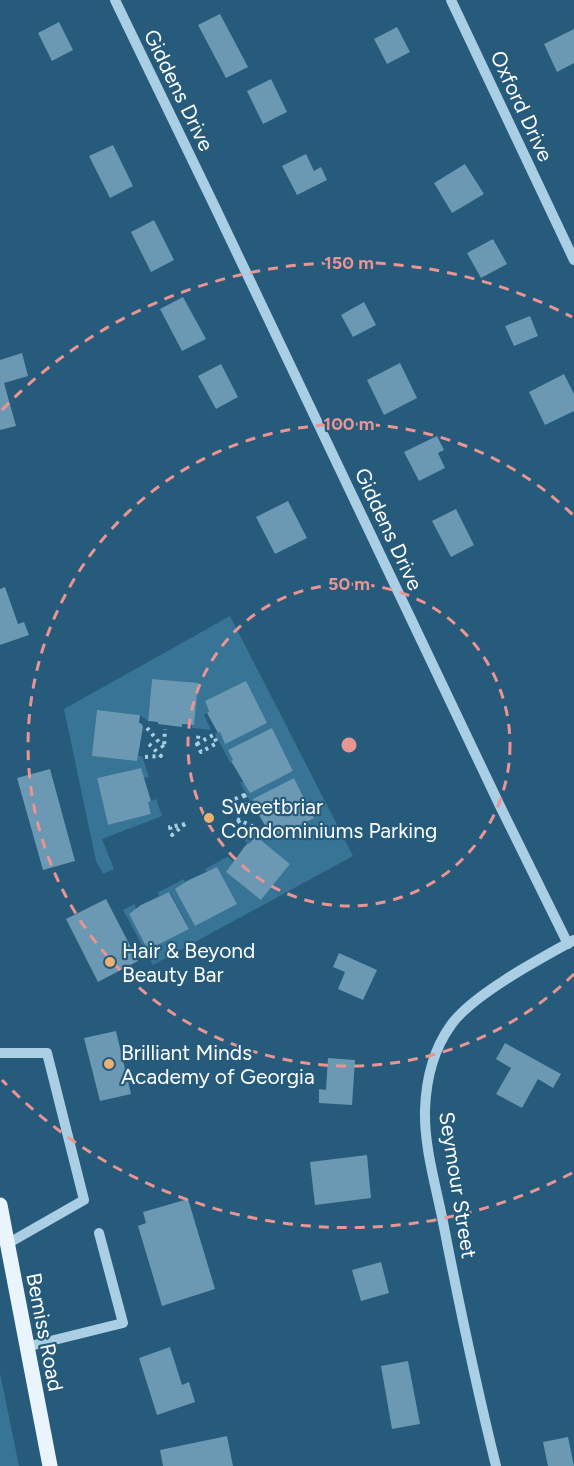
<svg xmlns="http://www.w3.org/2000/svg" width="574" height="1466" viewBox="0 0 574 1466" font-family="Figtree,sans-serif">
  <rect width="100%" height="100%" fill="#265b7b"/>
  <path fill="#377496" d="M230,616L353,856L153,965L123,910L135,904L136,910L129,914L149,950L189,928L170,892L160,897L157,893L184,879L185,882L207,872L205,869L227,857L233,861L261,900L290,864L256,836L249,844L245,841L256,825L262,827L265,833L269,831L273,839L314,817L294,778L255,812L240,782H245L251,792L293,771L272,728L231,761V764L215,734L220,732L225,743L267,723L209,711L204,715L211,730L192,728V725H194L152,679L148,721L140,715L97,710L137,756H142L149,777L143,778L141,768L97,778L108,825L151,814L148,802L156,799L162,816L102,839L114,869L103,874L96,861L64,709Z
    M0,1373L19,1466H0Z"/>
  <path fill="#6b98b2" d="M220,14L248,67L226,78L198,25Z
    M59,22L73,50L52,61L38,33Z
    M397,27L410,52L387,64L374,39Z
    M574,29V63L557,72L544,44Z
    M271,79L287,112L263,124L247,91Z
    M113,145L133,186L110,198L89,156Z
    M306,154L314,171L321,167L327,180L297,195L282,166Z
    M465,164L484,194L452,213L434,183Z
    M154,220L174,260L151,272L131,232Z
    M493,239L507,264L481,278L467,253Z
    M183,297L206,339L182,351L160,309Z
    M364,302L376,325L353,337L341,315Z
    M530,316L538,336L514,346L505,326Z
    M22,353L28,376L4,383L16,426L0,430V360Z
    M400,363L417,398L384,415L367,380Z
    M221,364L238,397L216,409L198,376Z
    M564,374L574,394V411L545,425L529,392Z
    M437,436L444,450L438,453L445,468L419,481L404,452Z
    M288,501L307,538L275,554L256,517Z
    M456,509L474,545L451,557L432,521Z
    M5,587L18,624L24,622L29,635L0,645V589Z
    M152,679L198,683L194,725L182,724V727L158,724V722L148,721Z
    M246,681L267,723L225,744L220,732L218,733L207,713L209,711L205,701Z
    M97,710L140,715L139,723L142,724L143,727L137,761L92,756Z
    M272,728L293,771L250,793L231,761L233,760L228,750Z
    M141,768L151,801L148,802L151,814L108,825L97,778Z
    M50,769L75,861L43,870L17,778Z
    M294,778L314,818L273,839L256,810L258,809L253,799Z
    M256,836L290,864L261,900L226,872L245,846L248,843L249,844Z
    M217,867L237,904L195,926L175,889L187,881Z
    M169,892L189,929L148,950L129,914L141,905Z
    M106,899L138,961L98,982L66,919Z
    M339,953L377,970L363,1000L338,989L345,972L333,967Z
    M116,1031L131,1094L100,1101L84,1038Z
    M505,1043L561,1074L553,1088L538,1079L522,1108L496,1094L511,1068L496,1059Z
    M328,1058L355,1060L352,1105L319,1103V1089L326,1090Z
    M367,1155L371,1198L315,1205L310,1162Z
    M188,1199L215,1289L162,1306L138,1226L146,1223L143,1212Z
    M381,1262L389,1293L361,1301L352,1270Z
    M170,1347L182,1385L189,1382L195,1402L157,1415L139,1358Z
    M408,1361L420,1424L392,1429L381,1366Z
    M227,1436L233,1466H163L160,1450Z
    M568,1437L574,1466H548L543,1442Z"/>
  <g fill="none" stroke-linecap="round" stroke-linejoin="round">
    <path stroke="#aacfe4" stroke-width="4" stroke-dasharray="3 4.5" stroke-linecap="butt" d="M147,728L164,748L165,729
      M197,744L213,735L217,743L201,752L197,744L199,732
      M145,757L161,756L146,741
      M244,795L248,804L228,802Z
      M237,819L252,826L247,833Z
      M185,824L172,835L170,827Z"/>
    <path stroke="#aacfe4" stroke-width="10" d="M115,0L215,207L500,806L568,944
      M451,0L574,260
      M0,1053H47L84,1200L7,1244
      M26,1347L123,1323L99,1233
      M496,1466C476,1385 459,1304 443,1222C436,1186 424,1147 425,1110C426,1080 433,1050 451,1025C472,995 541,958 574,940"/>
    <path stroke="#eaf4fc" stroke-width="15" d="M0,1205L50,1466"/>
  </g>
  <g fill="none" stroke="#ea9494" stroke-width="3" stroke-dasharray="10 8">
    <circle cx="349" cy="745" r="161"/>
    <path d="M574 974A321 321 0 1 1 574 516"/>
    <path d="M572 1173A482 482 0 0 1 2 1080M2 410A482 482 0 0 1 572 317"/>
  </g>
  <g fill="#ecb170" stroke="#265b7b" stroke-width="2">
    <circle cx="209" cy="818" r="6"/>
    <circle cx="110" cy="962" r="6"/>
    <circle cx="109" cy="1064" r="6"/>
  </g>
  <g text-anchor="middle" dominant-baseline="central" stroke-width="4.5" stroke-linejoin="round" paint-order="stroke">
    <g font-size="21" fill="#fff" stroke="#265b7b">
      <text transform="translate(179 90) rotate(64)">Giddens Drive</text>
      <text transform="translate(522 106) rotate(65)">Oxford Drive</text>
      <text transform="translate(389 529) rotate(65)">Giddens Drive</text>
      <text transform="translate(458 1185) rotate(81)">Seymour Street</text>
      <text transform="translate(45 1332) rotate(79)">Bemiss Road</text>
    </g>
    <g font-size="21" fill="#fff" stroke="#265b7b" text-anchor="start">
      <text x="221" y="806">Sweetbriar<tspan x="221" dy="24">Condominiums Parking</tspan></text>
      <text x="122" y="950">Hair &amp; Beyond<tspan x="122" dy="24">Beauty Bar</tspan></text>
      <text x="121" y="1052">Brilliant Minds<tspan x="121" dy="24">Academy of Georgia</tspan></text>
    </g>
  </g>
  <circle cx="349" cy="745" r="9" fill="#ea9494" stroke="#265b7b" stroke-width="3"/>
  <g font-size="18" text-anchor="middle" font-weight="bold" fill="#ea9494" stroke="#265b7b" stroke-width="4.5" stroke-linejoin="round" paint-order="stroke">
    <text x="349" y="269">150 m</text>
    <text x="349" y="430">100 m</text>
    <text x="349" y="590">50 m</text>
  </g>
</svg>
